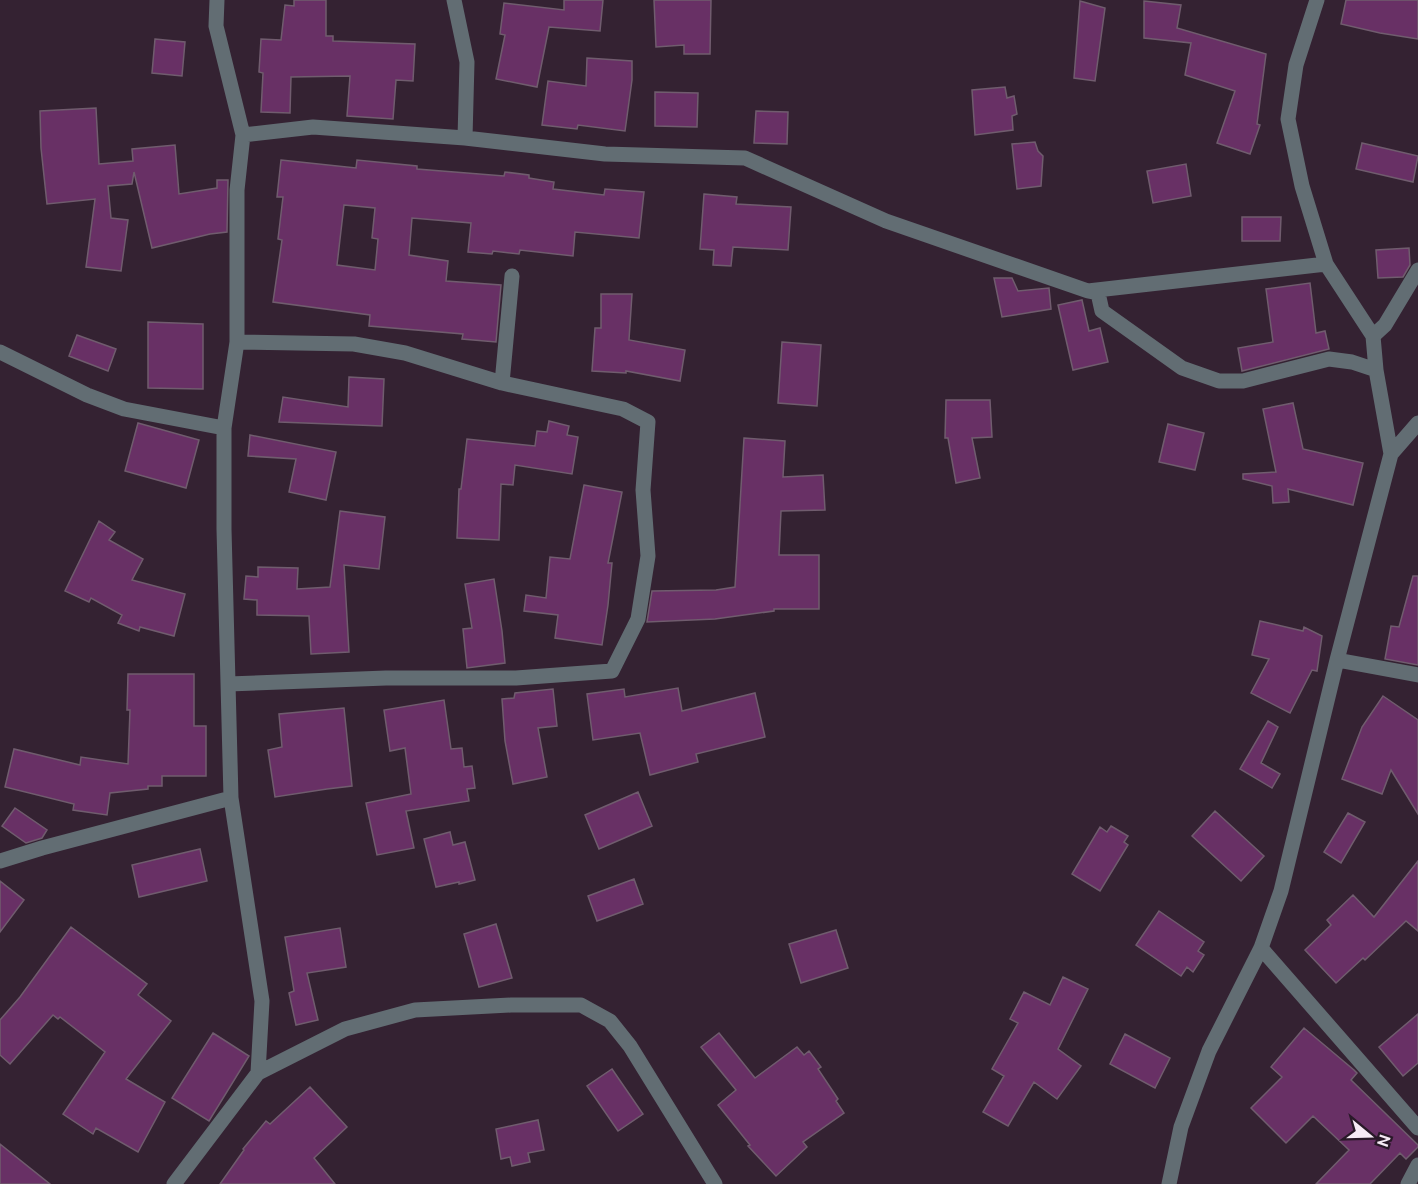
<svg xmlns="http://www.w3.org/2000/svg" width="1418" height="1184" viewBox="0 0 1418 1184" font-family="Ubuntu,sans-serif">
  <rect width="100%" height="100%" fill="#342232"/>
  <path fill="#683065" stroke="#705c6e" stroke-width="1.5" fill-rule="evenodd" d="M294,0H326V36H333V41L415,44L413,81L396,80L393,119L347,116L350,76L291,77L290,113L261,112L263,73L259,72L261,39L281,40L285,5L294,6Z
    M564,0H603L600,31L549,27L537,87L496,79L505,35L500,34L504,3L564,10Z
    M654,0H711L710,54H684V45L656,47Z
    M1346,0H1418V39L1380,33L1341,24Z
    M1080,1L1105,8L1095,81L1074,78Z
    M1144,1L1181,5L1177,28L1266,54L1257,124L1260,125L1250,154L1217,143L1235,91L1185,75L1191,43L1144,38Z
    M155,39L185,42L182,76L152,73Z
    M587,58L632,61V80L625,131L578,125L577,129L542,125L548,81L586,86Z
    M1005,87L1007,98L1014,96L1017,114L1012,116L1013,130L975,135L972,90Z
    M655,92L698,93L697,127L655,126Z
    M96,108L99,164L133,161L132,149L175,145L179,194L217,188V180H228L227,232L210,234L152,248L134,172L132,184L108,186L111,218L128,220L121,271L86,267L95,199L47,204L41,148L40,111Z
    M756,111L788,112L787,144L754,143Z
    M1035,142L1038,151L1043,156L1041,186L1017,189L1012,144Z
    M1362,143L1418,156L1413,182L1356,169Z
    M281,160L356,168L357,160L417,166V169L504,176L505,172L529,175V178L554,182L553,189L604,195L605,189L644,192L639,238L575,232L573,256L520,250L519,254L493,251L492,254L468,252L471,223L412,218L409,255L448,261L446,281L501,285L496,342L462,339L463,334L369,326L370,315L273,302L282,240L278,239L283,197H277ZM344,205L375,208L372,238L378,239L375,270L337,265Z
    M1186,164L1191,196L1153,203L1147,171Z
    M704,194L737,197L736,204L791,207L788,250L733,247L731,266L713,265L714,250L700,249Z
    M1242,217H1281L1280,241H1242Z
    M1409,248L1410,265L1403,277L1378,278L1376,250Z
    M994,278H1012L1018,291L1049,288L1051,309L1002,317Z
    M1310,283L1316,333L1325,331L1329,349L1242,371L1238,348L1273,342L1266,289Z
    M601,294H632L629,340L685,350L680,381L626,371V373L592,371L595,328H601Z
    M1082,300L1089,331L1100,328L1108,362L1073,370L1058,305Z
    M148,322L203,324V389L148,388Z
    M77,335L116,349L108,371L69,356Z
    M782,342L821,345L817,406L778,403Z
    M349,377L384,379L382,426L279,422L283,397L348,407Z
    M946,400H990L992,437L972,438L980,478L956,483L948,438H945Z
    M1293,403L1303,449L1363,463L1353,505L1288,489L1289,502L1273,503L1272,486L1243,479V474L1276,472L1263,409Z
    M549,421L569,426L567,435L578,437L572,474L515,465L513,485L501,484L499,540L457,538L459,489H461L467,439L535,446L537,431L547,432Z
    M138,423L199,440L186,488L125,471Z
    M1168,424L1204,433L1195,470L1159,462Z
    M250,435L336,452L326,500L289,492L296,459L248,456Z
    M744,438L785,441L783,477L823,475L825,510L781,511L779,555H819V609H774V611L715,619L647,622L652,591L716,590L735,587Z
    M584,485L622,492L608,563H612L608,605L602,645L555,638L558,615L524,611L526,595L546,598L550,557L570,559Z
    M340,511L385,517L379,569L344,565L349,652L311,654L309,616L257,615V600L244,599L246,576L258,577V567L298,568L297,589L330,587Z
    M99,521L115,532L109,540L143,559L132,580L185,594L174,636L140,627L139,631L118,623L122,615L91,598L89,602L65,591Z
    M1413,576H1418V665L1385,659L1391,626L1399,627Z
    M494,579L502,631L505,663L467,668L463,629L472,628L465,584Z
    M1260,621L1303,631L1304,627L1322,636L1317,671L1312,670L1290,713L1251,693L1269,659L1252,655Z
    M128,674H194V726H206V776H162V786H148V789L110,793L107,815L73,810L74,804L5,787L14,749L80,765L81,757L128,764L130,710H127Z
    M678,688L682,711L755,693L765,737L696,754L698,762L650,775L640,733L593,740L587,694L624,689L625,697Z
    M553,689L557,726L538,728L547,777L513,784L505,741L502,699L514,698L515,693Z
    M1383,696L1418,720V814L1391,770L1382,794L1342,779L1362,727Z
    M444,700L451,749L462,748L464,767L472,766L475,788L467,789L469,801L406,811L414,848L377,855L366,803L411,794L405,748L390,751L384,710Z
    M344,708L352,786L327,789L275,797L268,750L282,747L279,714Z
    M1268,721L1278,727L1261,763L1280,774L1272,788L1240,769Z
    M638,792L652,826L599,849L585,815Z
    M15,808L47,830L42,838L26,843L2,826Z
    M1215,811L1264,856L1241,881L1192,836Z
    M1348,813L1365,822L1341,863L1324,852Z
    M1111,826L1128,836L1124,842L1128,845L1100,891L1072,874L1100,827L1107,832Z
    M450,832L453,845L465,842L475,880L459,884V882L436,887L424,839Z
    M200,849L207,881L139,897L132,865Z
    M1418,861V931L1406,921L1365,960L1363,958L1336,983L1305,950L1331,925L1327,920L1353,895L1374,917Z
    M634,879L643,904L597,921L588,896Z
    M0,881L24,900L0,932Z
    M1159,911L1204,942L1198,951L1204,955L1193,972L1187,967L1181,976L1136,945Z
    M496,924L512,978L479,987L464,934Z
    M71,927L147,984L138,995L171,1021L126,1079L165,1102L138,1152L96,1128L93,1134L63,1114L105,1052L60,1017L58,1019L53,1015L10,1064L0,1055V1020L20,997Z
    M340,928L346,967L307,973L318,1020L296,1025L289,993L294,991L285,937Z
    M836,930L848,968L801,983L789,944Z
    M1063,977L1088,989L1058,1049L1081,1066L1057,1099L1034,1082L1008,1126L983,1112L1004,1076L992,1069L1018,1023L1010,1019L1024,992L1050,1005Z
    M1418,1014V1063L1403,1076L1379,1047Z
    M1304,1028L1354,1070L1357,1073L1351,1080L1418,1145V1147L1406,1159L1400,1153L1370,1184H1316L1349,1150L1313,1116L1286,1143L1251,1108L1282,1077L1271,1067Z
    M213,1033L249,1056L209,1121L172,1098Z
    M719,1033L755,1078L797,1047L804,1055L809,1051L821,1067L818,1069L838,1099L836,1101L844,1113L803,1142L807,1147L776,1176L748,1146L750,1145L718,1105L736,1090L701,1047Z
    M1125,1034L1170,1058L1155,1088L1110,1064Z
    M612,1069L643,1114L618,1131L587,1086Z
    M310,1087L347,1127L314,1158L335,1184H220L244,1150L243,1149L266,1121L270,1124Z
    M538,1120L544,1150L528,1153L530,1162L512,1166L510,1157L501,1159L496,1129Z
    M0,1144L50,1184H0Z"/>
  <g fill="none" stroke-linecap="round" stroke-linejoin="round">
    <path stroke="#626d73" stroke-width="15" d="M217,0L216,26L243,135
      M454,0L467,62L465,138
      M1088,291L1098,293L1102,311L1182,368L1219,381H1243L1329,359L1352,362L1376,370
      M1373,336L1385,325L1418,270
      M0,352L87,395L124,409L224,428
      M502,383L512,276
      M1391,454L1418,423
      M1337,660L1418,675
      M228,684L386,678H516L612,671L638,619L648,556L643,490L648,422L623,409L502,383L405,353L354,344L237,342
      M0,861L42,848L231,798
      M1261,948L1418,1128
      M258,1073L345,1029L415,1010L511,1005H581L610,1021L630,1046L715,1184
      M174,1184L258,1073L262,1001L231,798L224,529V428L237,342V190L243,135L313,127L465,138L605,154L745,158L886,221L1088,291L1326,264
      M1169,1184L1181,1127L1209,1051L1261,948L1281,891L1337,660L1391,454L1376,370L1373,336L1326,264L1302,186L1288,119L1296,65L1317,0
      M1408,1184L1418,1165"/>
  </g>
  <g transform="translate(1370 1136) rotate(109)" stroke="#291928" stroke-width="4.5" paint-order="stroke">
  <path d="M0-4.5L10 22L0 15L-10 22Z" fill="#f6ebf5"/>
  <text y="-9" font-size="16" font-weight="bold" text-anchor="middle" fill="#f6ebf5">N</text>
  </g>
</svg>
